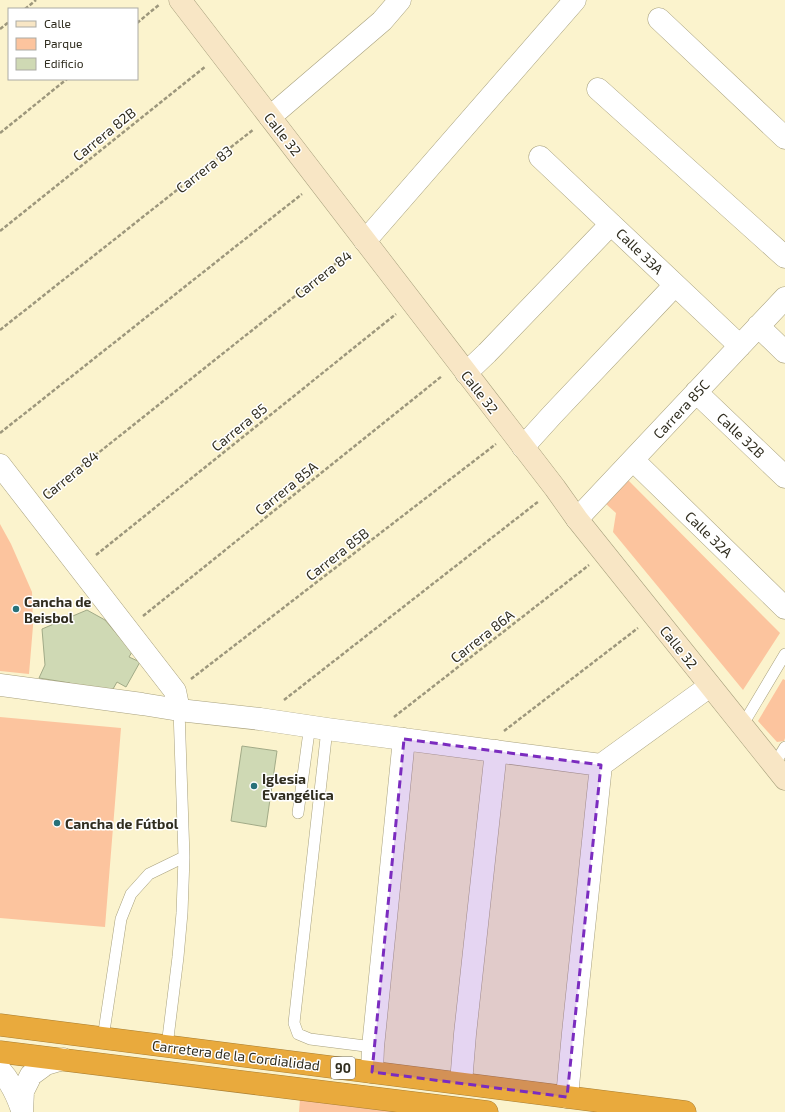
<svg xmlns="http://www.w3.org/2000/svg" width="785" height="1112" viewBox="0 0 785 1112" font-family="'Exo 2',sans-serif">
  <rect width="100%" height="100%" fill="#fbf3cd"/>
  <path fill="#fcc49e" d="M628,480L780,633L743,690L613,532L616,513L606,504Z
    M0,524L11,544L32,592L33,626L29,674L0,671Z
    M783,679L785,680V738L784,741L777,742L758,721Z
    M0,717L121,728L105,927L0,918Z
    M300,1099L410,1112H299Z"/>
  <path fill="#cfd9b4" stroke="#a1aa87" d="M87,610L105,620L132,652L129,657L140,662L126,687L117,682L113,689L73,688L70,683L39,678L45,665L42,629Z
    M242,746L277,751L266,827L231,821Z"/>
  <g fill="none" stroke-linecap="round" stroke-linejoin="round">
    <g stroke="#a8a17e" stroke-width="12">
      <path id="lane" d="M742,726L785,654
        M327,729L294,1023L298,1034L310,1039L373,1047
        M774,765L785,747
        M298,813L308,739L310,727
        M103,1038L121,919L131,894L149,874L184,857
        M167,1046L178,957L182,913L184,857L179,710"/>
    </g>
    <g stroke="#a8a17e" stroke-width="23">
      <path id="street" d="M659,19L785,138
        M598,89L785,257
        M270,117L382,21L400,0
        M540,157L740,346
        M365,241L575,0
        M758,326L785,352
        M466,373L487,353L611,224
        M696,392L785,477
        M523,447L552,415L675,285
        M633,460L785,608
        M0,465L175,691L179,710
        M577,519L785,298
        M0,685L142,704L179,710L260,719L327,729L601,765L710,686
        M0,1070C11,1082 17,1095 22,1110
        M372,1072L373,1047L404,739
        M461,1083L465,1034L496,751
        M567,1097L573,1033L601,765
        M22,1112L23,1091L31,1075L46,1064L63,1059"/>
    </g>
    <g stroke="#a8a17e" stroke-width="23">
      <path id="secondary" d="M180,0L555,488L577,519L785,779"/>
    </g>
    <g stroke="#a87e32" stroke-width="23">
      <path id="highway" d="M0,1025L685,1112
        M0,1052L487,1112"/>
    </g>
    <path stroke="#9d977c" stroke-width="2.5" stroke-dasharray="4 2" stroke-linecap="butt" d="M25,9L36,0
      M137,23L160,4
      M0,29L9,22
      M0,133L67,79
      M0,231L206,66
      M0,330L254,129
      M0,433L302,194
      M48,493L349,253
      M96,555L396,314
      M143,616L442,376
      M191,679L496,444
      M284,700L539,501
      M394,717L589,565
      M504,731L638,628"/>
    <use href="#lane" stroke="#fff" stroke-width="11"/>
    <use href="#street" stroke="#fff" stroke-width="22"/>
    <use href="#secondary" stroke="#f8e6c5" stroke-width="22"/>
    <use href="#highway" stroke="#e9aa3d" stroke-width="22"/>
  </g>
  <path fill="#7b2cbf" fill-opacity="0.2" stroke="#7b2cbf" stroke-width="3" stroke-dasharray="8 5" stroke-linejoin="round" d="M404,739L601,765L567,1097L372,1072Z"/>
  <g fill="#287179" stroke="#fff" stroke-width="1.5">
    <circle cx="16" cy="609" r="4"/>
    <circle cx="254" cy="786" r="4"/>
    <circle cx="57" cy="823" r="4"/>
  </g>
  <g text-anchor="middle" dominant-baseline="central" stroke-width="3" stroke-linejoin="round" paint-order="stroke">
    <rect fill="#fff" stroke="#6e6c62" stroke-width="1" x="331" y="1057" width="24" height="22" rx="3"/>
    <g font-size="13" font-weight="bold" fill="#302d1f">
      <text x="343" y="1068">90</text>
    </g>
    <g font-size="14" fill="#302d1f" stroke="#fff">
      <text transform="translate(104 134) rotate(-39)">Carrera 82B</text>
      <text transform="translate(283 134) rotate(52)">Calle 32</text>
      <text transform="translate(204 169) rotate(-38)">Carrera 83</text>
      <text transform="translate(640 251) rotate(44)">Calle 33A</text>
      <text transform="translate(323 274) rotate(-38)">Carrera 84</text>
      <text transform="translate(480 392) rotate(52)">Calle 32</text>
      <text transform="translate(681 409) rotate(-47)">Carrera 85C</text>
      <text transform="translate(239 427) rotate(-39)">Carrera 85</text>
      <text transform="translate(741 435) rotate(43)">Calle 32B</text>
      <text transform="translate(70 475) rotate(-39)">Carrera 84</text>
      <text transform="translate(286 488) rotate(-39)">Carrera 85A</text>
      <text transform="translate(709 534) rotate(44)">Calle 32A</text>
      <text transform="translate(337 554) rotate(-38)">Carrera 85B</text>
      <text transform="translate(482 636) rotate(-38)">Carrera 86A</text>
      <text transform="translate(679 647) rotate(51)">Calle 32</text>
      <text transform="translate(236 1055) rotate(7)">Carretera de la Cordialidad</text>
    </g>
    <g font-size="14" font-weight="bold" fill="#302d1f" stroke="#fff" text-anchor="start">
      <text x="24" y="601">Cancha de<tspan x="24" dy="16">Beisbol</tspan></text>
      <text x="262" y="778">Iglesia<tspan x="262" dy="16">Evangélica</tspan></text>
      <text x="65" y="823">Cancha de Fútbol</text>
    </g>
  </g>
  <rect x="8" y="8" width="130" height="72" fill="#ffffff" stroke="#acaba5"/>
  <rect x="16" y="21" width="20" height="6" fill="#f8e6c5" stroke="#acaba5"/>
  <text x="44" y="28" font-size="12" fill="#302d1f">Calle</text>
  <rect x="16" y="38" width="20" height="12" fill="#fcc49e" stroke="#acaba5"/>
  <text x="44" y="48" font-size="12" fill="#302d1f">Parque</text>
  <rect x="16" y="58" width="20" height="12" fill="#cfd9b4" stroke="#acaba5"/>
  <text x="44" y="68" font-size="12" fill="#302d1f">Edificio</text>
</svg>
